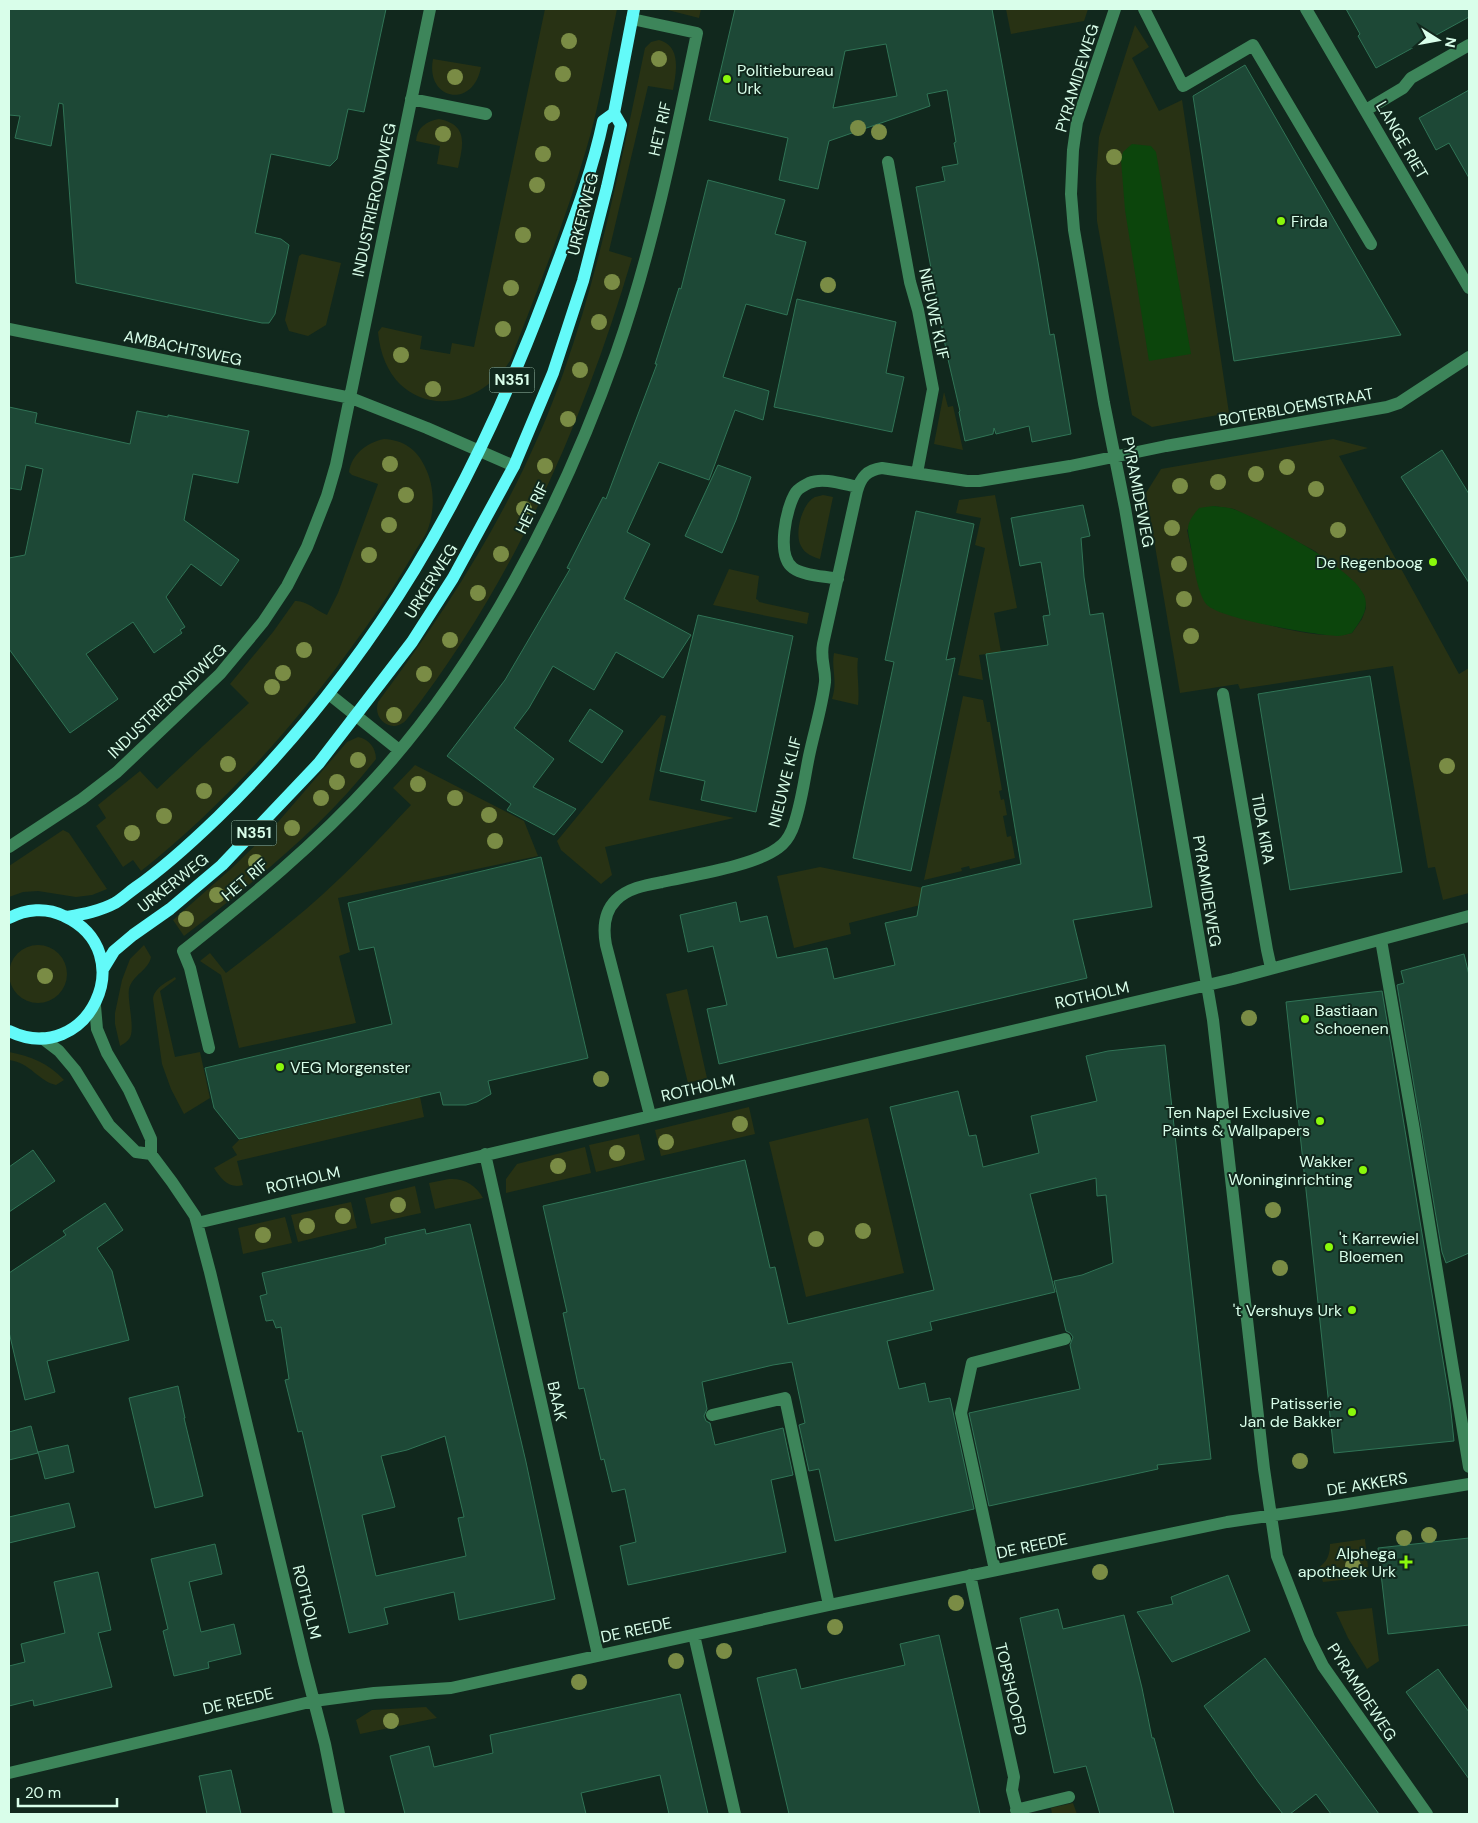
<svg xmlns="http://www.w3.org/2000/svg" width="1478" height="1823" viewBox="0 0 1478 1823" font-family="'DM Sans',sans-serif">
  <rect width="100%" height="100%" fill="#11281d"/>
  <path fill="#283214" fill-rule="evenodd" d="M545,9H617C607,56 600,104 586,150C565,222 537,291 510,361C467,424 385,412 378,332L382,327L422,336L420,349L450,354L452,343L474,347Z
    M664,9H701L699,18Z
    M1006,9H1088L1084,21L1011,34Z
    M1135,25L1149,47L1132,58L1159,111L1182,100L1229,413L1152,427L1132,415L1097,221L1096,179L1099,137Z
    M659,40C682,46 676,73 673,90L648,86L609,251L632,258C583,423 514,582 407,719C394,735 372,721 378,702C454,601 522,492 564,371C601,265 622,157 645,48L651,42Z
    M433,59L481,67C473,110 425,100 433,59Z
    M439,119C469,125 463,145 458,168L437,164L440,146L416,141C417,128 426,121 439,119Z
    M302,254L341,263L326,325L308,336L289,331L285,320L299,256Z
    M944,392L948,407L953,406L963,450L934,444Z
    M384,439C403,440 417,449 425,467C434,485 435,507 429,526C426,536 419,544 414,553C403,571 392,590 380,607C313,705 234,797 141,871L133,860L123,867L96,826L106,818L98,805L140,771L157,789L249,703L230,684L273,632L295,601C306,600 317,611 327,615L338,593L378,484L352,475L349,472C352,454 366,443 384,439Z
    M1333,439L1368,448L1339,456L1459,674L1469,668V893L1443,900L1435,867L1428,868L1393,666L1240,689L1238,684L1180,693L1146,493L1161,469ZM1213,506L1234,509L1315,551L1364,595L1366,608L1362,619L1352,633C1316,641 1267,624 1231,615L1191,549L1187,530Z
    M823,495L833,497L820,559C813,557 805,554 801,546C794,534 802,503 815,497C818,496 821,496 823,495Z
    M995,495L1017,608L994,613L1001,652L979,655L983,680L958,675L985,548L975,545L981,518L956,513L959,500Z
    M729,569L759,576L756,599L758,600L759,602L809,613L807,624L713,605Z
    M834,653L858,658C856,672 860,688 858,705L832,699C838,681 831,669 834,653Z
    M963,696L983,700L987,722H990L1002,790L999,791L1001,800L1004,799L1007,815L1003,816L1007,837L1011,836L1015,858L970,869L969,866L961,868L962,871L924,880Z
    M661,715L666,716L649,800L734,818L605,847L612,875L601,884L561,850L557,841Z
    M358,737C369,739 376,748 376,759C322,828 253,883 184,936L173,920L233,867L272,829L347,742Z
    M415,765L524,821L538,856L338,898L350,952L339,956L356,1023L239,1048L221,975L200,961L210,953L226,973C258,948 291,923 322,895C353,867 382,836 411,805L393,788Z
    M63,830L69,833L107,889L92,895L76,897L38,891L23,892L9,897V866Z
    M820,867L923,888L952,897L849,923L851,934L794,948L777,876Z
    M9 974a29 29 0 1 1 58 0a29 29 0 1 1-58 0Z
    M144,945L151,957C149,970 132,975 129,989C127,1001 136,1031 129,1039C127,1042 123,1044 120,1046L115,1024V1013L122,980L130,959Z
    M175,977L176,979L160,991L175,1057L200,1052L210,1098L184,1114L171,1089L162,1064L153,999C154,988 167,982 175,977Z
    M687,989L707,1078L688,1083L666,994Z
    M9,1052C31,1056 48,1063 64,1080L56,1085C38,1081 31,1063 9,1060Z
    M420,1097L424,1117L237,1161L243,1185C229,1189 221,1179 214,1168L237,1155L232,1147L239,1140Z
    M749,1107L755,1134L661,1156L655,1130Z
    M868,1118L904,1273L806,1297L769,1142Z
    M639,1134L645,1160L596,1172L589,1145Z
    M585,1147L591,1173L506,1193V1179L517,1164Z
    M449,1179C464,1178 476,1185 483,1198L435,1209L429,1183Z
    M415,1186L421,1213L371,1224L365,1198Z
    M351,1202L357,1228L298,1242L291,1215Z
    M285,1217L292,1243L243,1254L238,1228Z
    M1365,1539L1369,1577L1323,1582L1318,1568C1327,1562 1330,1555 1330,1544Z
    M1372,1608L1379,1661L1367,1669L1348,1638L1336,1612Z
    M426,1707L437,1718L360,1734L356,1720L372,1710Z
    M1073,1803L1077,1814H1052L1051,1808Z"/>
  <path fill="#0c450c" d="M1132,144L1151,146L1156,152L1191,354L1149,361L1125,210L1121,160L1123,152Z
    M1213,506C1221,507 1229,507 1236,510C1265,522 1352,567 1364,595C1370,610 1360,621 1352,633C1347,634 1342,636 1337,636C1315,635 1221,619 1207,605C1198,595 1194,567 1192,554C1189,530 1182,528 1199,508Z"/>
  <path fill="#1d4836" stroke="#307456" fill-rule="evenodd" d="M9,9H386L364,112L348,109L337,159L330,166L271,154L255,233L281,239L289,245L275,314L269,323H262L76,283L63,104L59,103L51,146L15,138L20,116L9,115Z
    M735,9H992L1038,262L1050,335L1054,334L1071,434L1032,442L1029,426L996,434L994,428L993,434L965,441L959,412L960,411L947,355L916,187L945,181L942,167L958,164L954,143L956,142L947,90L927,94L930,106L829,141L818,189L779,180L788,138L709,120ZM886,44L897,96L833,108L845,51Z
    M1346,9H1469V17L1376,68L1358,36L1360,34Z
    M1245,65L1354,254L1401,335L1234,361L1193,96Z
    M1469,90V178L1449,143L1436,150L1419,118Z
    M708,180L785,200L775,234L806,242L787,315L746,304L723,377L769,391L763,420L735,410L709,480L659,462L627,532L650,544L624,599L691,635L663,678L616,652L594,690L553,666L529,708L514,728L554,759L533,787L576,809L554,835L507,810L511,804L447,756L505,680L570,569L567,568L603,497L606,499L657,364H655L679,288L681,289Z
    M797,299L896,322L886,373L904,377L892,432L774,407Z
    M9,407L37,413L35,423L130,444L137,411L168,417V415L249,431L238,483L193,474L184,520L239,560L221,586L191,564L166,597L185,627L180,630L182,633L154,653L133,622L86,654L118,699L70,733L9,649V558L25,555L43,469L26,465L21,490L9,488Z
    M1442,450L1469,494V583L1401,477Z
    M718,465L751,477L736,520L722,553L685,536Z
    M1083,505L1090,536L1081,538L1084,577L1090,615L1103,613L1152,907L1073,920L1087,978L719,1064L707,1009L727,1005L713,946L688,952L680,915L736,902L740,922L767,916L777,958L827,948L834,979L895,965L885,923L917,916L922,887L1021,864L986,654L1048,645L1043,616L1050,615L1041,562L1020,566L1011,518Z
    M916,511L974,524L946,660L955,658L911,871L853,858L894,662L885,660Z
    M698,615L793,636L756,812L701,800L705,781L660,771Z
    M1370,676L1402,872L1290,890L1258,694Z
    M590,709L623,731L602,763L569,741Z
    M541,857L588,1058L488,1081L491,1094L477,1102L466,1105H443L440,1092L239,1139L214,1108L205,1068L392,1024L374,947L359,950L348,903Z
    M1464,954L1469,975V1253L1446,1263L1442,1252L1397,985L1404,983L1401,971Z
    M1382,991L1450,1403L1454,1441L1334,1453L1286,1002Z
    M1165,1045L1211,1459L1157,1465L1158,1469L989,1506L969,1413L1080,1389L1070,1345L1073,1337L1070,1333L1066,1331L1054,1281L1082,1275L1113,1263L1106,1195L1097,1196L1096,1178L1030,1194L1055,1292L930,1322L932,1330L887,1341L899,1389L925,1383L929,1402L950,1398L974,1509L835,1541L819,1469L809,1471L799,1425L805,1423L792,1362L773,1365L702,1382L707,1409L704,1416L706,1421L710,1423L715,1445L783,1428L793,1475L771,1480L786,1552L628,1585L620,1546L636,1542L625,1489L612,1492L604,1459L601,1460L584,1388L579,1389L563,1313L567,1312L543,1206L745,1160L770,1268L775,1267L788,1324L934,1290L890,1107L958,1091L969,1136L976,1135L983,1167L1039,1153L1031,1116L1097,1101L1086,1056L1108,1051Z
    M33,1150L55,1181L9,1212V1167Z
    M105,1203L123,1230L97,1248L112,1271L129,1340L47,1361L55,1392L25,1400L9,1332V1273L66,1235L63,1231Z
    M470,1224L526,1462L555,1599L459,1620L454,1592L384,1608L388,1624L349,1633L302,1431L298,1432L285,1380L289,1379L281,1327L276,1328L273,1320L266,1321L260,1296L267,1294L262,1273L373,1248L386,1244L385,1238L425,1229L426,1234ZM445,1436L464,1517L458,1518L466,1556L376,1576L362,1515L395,1507L381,1456L407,1450Z
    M178,1386L185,1418H184L203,1496L155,1508L129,1398Z
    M31,1426L38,1453L9,1460V1432Z
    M68,1445L74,1472L45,1479L38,1452Z
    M69,1503L75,1527L9,1543V1517Z
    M1469,1538V1625L1388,1634L1378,1548Z
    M215,1544L222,1574L189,1582L201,1632L234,1624L241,1654L208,1662L209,1668L174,1676L163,1631L168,1629L151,1559Z
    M98,1572L111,1630L98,1633L112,1687L34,1706L33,1700L9,1706V1666L25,1662L21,1644L65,1633L54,1582Z
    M1228,1575L1250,1631L1172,1662L1137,1612L1173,1604L1171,1597Z
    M1058,1609L1063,1629L1124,1615L1142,1688L1152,1738H1154L1174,1814H1100L1086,1766L1054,1773L1020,1618Z
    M939,1635L980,1814H789L757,1678L796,1669L801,1689L835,1681L905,1665L900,1644Z
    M1265,1658L1286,1686L1379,1814H1331L1316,1794L1290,1814H1283L1259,1783L1204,1706Z
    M1438,1669L1469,1712V1779L1406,1692Z
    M680,1694L708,1814H669L660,1775L581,1793L586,1814H405L390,1756L429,1746L434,1767L493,1753L490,1735Z
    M231,1770L241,1814H207L199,1776Z"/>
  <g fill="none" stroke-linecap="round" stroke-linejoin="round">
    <path stroke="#3d855a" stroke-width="12" d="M1115,9L1077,122L1073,150L1071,194L1074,230L1104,403L1125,508L1213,1020L1264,1469L1277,1556L1309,1638L1323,1666L1427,1814
      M1144,9L1183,86L1253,45L1371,244
      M1306,9L1469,288
      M411,99L486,114
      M1366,110L1403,88L1411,78L1469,45
      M888,162L910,282L918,310L933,389L917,473
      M9,329L351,398L427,428L514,466
      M838,579C825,576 804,576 793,568C776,556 786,507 796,492C798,489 805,485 809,483C823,477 843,484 858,487
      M329,694L399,750
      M1223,694L1267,950L1271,968
      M9,847L82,799L117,772L220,674L263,622L287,586L307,547L327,496L336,465L430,9
      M1381,940L1413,1124L1469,1467
      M95,1006L97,1029L107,1053L129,1090L151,1139V1154L172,1182L195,1216L197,1223L210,1272L304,1663L325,1744L339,1814
      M42,1038L59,1051L75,1070L109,1125L136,1152L151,1154
      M209,1048L190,968L183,951C250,898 316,844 373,781C481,664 563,503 616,354C652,252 675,139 697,33L632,19
      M650,1115L606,945C603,929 604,912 616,900C628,888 646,885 662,882C693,875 754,866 778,848C784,844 789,837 792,830C801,808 804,780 809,756C814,732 822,707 825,682C826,669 820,660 823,644L857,491C861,477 867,470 882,468L967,481H979L1070,466L1166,446L1387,407L1399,403L1469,357
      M485,1154L598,1655
      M197,1223L1233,979L1469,916
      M712,1415L785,1398L829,1605
      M995,1570L961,1413L972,1363L1065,1339
      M970,1575L1014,1777L1012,1790L1018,1814
      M694,1635L735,1814
      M9,1773L314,1701L374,1693L451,1688L829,1605L1227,1522L1342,1505L1469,1484
      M1016,1810L1069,1797"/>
    <path stroke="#63faf9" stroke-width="12" d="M67,917C84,914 100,911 115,903C122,899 128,893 135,888C165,867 191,843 218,817C375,663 473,491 549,286C569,231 591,178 603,121L614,113
      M9,918C26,909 46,907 64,916C143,952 88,1069 9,1031
      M103,969L114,951L133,935L170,909L222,865L319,763L412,642L453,578L514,466L553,373L583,281L607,187L621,125L614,113L634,9"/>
  </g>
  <g fill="#7a8c45">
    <circle cx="569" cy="41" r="8"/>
    <circle cx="659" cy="59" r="8"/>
    <circle cx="563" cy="74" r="8"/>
    <circle cx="455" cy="77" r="8"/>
    <circle cx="552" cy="113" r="8"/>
    <circle cx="858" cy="128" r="8"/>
    <circle cx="879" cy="132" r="8"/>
    <circle cx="443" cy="134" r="8"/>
    <circle cx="543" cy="154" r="8"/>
    <circle cx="1114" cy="157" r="8"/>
    <circle cx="537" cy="185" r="8"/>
    <circle cx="523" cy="235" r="8"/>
    <circle cx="612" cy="282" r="8"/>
    <circle cx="828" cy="285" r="8"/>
    <circle cx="511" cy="288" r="8"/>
    <circle cx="599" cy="322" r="8"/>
    <circle cx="503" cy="329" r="8"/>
    <circle cx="401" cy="355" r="8"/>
    <circle cx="580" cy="370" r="8"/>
    <circle cx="433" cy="389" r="8"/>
    <circle cx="568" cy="419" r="8"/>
    <circle cx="390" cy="464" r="8"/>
    <circle cx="545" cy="466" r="8"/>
    <circle cx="1287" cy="467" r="8"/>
    <circle cx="1256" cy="474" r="8"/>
    <circle cx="1218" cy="482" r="8"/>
    <circle cx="1180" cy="486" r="8"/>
    <circle cx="1316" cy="489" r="8"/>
    <circle cx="406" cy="495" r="8"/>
    <circle cx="524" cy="509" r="8"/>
    <circle cx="389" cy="525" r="8"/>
    <circle cx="1172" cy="528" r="8"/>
    <circle cx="1338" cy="530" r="8"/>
    <circle cx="501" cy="554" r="8"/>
    <circle cx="369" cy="555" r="8"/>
    <circle cx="1179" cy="564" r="8"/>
    <circle cx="478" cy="593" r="8"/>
    <circle cx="1184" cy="599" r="8"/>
    <circle cx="1191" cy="636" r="8"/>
    <circle cx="450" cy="640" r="8"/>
    <circle cx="304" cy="650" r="8"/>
    <circle cx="283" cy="673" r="8"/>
    <circle cx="424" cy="674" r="8"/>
    <circle cx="272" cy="687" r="8"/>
    <circle cx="394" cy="715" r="8"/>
    <circle cx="358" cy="760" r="8"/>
    <circle cx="228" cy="764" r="8"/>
    <circle cx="1447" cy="766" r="8"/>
    <circle cx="337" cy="782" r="8"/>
    <circle cx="418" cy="784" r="8"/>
    <circle cx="204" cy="791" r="8"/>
    <circle cx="321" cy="798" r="8"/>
    <circle cx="455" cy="798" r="8"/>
    <circle cx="489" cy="815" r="8"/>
    <circle cx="164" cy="816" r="8"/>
    <circle cx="292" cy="828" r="8"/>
    <circle cx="132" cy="833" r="8"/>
    <circle cx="495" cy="841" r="8"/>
    <circle cx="256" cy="862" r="8"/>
    <circle cx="217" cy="895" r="8"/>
    <circle cx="186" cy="919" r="8"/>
    <circle cx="45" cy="976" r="8"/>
    <circle cx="1249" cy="1018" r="8"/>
    <circle cx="601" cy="1079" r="8"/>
    <circle cx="740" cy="1124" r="8"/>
    <circle cx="666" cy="1142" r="8"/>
    <circle cx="617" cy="1153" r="8"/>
    <circle cx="558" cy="1166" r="8"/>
    <circle cx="398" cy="1205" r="8"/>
    <circle cx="1273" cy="1210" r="8"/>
    <circle cx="343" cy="1216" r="8"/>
    <circle cx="307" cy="1226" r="8"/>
    <circle cx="863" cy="1231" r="8"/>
    <circle cx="263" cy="1235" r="8"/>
    <circle cx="816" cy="1239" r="8"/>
    <circle cx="1280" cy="1268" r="8"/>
    <circle cx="1300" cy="1461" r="8"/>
    <circle cx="1429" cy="1535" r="8"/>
    <circle cx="1404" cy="1538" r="8"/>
    <circle cx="1353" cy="1566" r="8"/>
    <circle cx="1100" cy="1572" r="8"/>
    <circle cx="956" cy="1603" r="8"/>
    <circle cx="835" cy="1627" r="8"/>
    <circle cx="724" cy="1651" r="8"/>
    <circle cx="676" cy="1661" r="8"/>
    <circle cx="579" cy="1682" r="8"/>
    <circle cx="391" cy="1721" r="8"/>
  </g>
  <g fill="#8af80b" stroke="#11281d" stroke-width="2">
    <circle cx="727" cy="79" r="5"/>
    <circle cx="1281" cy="221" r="5"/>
    <circle cx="1433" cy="562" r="5"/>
    <circle cx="1305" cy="1019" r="5"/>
    <circle cx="280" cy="1067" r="5"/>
    <circle cx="1320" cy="1121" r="5"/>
    <circle cx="1363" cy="1170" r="5"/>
    <circle cx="1329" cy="1247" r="5"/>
    <circle cx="1352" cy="1310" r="5"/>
    <circle cx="1352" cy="1412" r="5"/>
    <path d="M1403.5 1554.5h5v5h5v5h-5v5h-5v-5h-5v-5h5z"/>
  </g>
  <g text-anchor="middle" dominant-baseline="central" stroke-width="4" stroke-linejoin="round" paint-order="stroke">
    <g fill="#11281d" stroke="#9dbeac" stroke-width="1">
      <rect x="489.5" y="367.5" width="45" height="25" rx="4"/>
      <rect x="231.5" y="820.5" width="45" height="25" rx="4"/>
    </g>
    <g font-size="15" font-weight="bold" fill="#d9feea">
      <text x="512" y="380">N351</text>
      <text x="254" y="833">N351</text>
    </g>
    <g font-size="16" fill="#d9feea" stroke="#11281d" text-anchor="end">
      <text x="737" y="70" text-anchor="start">Politiebureau<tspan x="737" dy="18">Urk</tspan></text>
      <text x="1291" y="221" text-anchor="start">Firda</text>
      <text x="1423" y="562">De Regenboog</text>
      <text x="1315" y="1010" text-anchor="start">Bastiaan<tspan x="1315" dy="18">Schoenen</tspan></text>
      <text x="290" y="1067" text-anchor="start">VEG Morgenster</text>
      <text x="1310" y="1112">Ten Napel Exclusive<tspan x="1310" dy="18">Paints &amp; Wallpapers</tspan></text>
      <text x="1353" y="1161">Wakker<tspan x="1353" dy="18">Woninginrichting</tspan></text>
      <text x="1339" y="1238" text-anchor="start">'t Karrewiel<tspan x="1339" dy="18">Bloemen</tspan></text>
      <text x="1342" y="1310">'t Vershuys Urk</text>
      <text x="1342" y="1403">Patisserie<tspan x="1342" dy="18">Jan de Bakker</tspan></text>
      <text x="1396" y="1553">Alphega<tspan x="1396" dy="18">apotheek Urk</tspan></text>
    </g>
    <g font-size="16" fill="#d9feea" stroke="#11281d">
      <text transform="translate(1077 78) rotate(-73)">PYRAMIDEWEG</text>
      <text transform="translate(660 129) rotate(-77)">HET RIF</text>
      <text transform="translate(1402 140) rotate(60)">LANGE RIET</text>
      <text transform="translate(374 200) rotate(-78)">INDUSTRIERONDWEG</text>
      <text transform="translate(583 214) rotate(-76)">URKERWEG</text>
      <text transform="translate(934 314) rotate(78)">NIEUWE KLIF</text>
      <text transform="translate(183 348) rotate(12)">AMBACHTSWEG</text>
      <text transform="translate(1296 407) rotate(-10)">BOTERBLOEMSTRAAT</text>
      <text transform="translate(1138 492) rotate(79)">PYRAMIDEWEG</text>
      <text transform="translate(532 508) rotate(-64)">HET RIF</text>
      <text transform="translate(431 581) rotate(-58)">URKERWEG</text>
      <text transform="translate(167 701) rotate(-44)">INDUSTRIERONDWEG</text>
      <text transform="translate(785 782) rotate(-76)">NIEUWE KLIF</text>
      <text transform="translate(1263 829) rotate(80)">TIDA KIRA</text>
      <text transform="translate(245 880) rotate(-40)">HET RIF</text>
      <text transform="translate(173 883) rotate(-38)">URKERWEG</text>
      <text transform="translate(1207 891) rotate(81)">PYRAMIDEWEG</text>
      <text transform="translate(1092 995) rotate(-13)">ROTHOLM</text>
      <text transform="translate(698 1088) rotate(-13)">ROTHOLM</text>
      <text transform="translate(303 1180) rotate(-13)">ROTHOLM</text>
      <text transform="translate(557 1401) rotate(77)">BAAK</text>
      <text transform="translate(1367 1484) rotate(-9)">DE AKKERS</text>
      <text transform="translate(1032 1546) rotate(-12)">DE REEDE</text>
      <text transform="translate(307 1602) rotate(76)">ROTHOLM</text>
      <text transform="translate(636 1630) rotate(-12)">DE REEDE</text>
      <text transform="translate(1011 1689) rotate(77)">TOPSHOOFD</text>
      <text transform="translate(1362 1692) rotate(57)">PYRAMIDEWEG</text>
      <text transform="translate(238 1701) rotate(-13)">DE REEDE</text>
    </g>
  </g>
  <rect width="1478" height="1823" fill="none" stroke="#d9feea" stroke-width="20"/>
  <g transform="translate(1438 40) rotate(101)" stroke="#11281d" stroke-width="4" paint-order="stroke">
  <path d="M0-4L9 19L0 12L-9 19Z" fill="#d9feea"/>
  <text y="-8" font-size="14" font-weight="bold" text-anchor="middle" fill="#d9feea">N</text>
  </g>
  <path d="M18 1798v8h99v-8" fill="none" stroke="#d9feea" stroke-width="2.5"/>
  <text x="25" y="1798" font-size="15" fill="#d9feea" stroke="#11281d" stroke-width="4" paint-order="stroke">20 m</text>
</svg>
